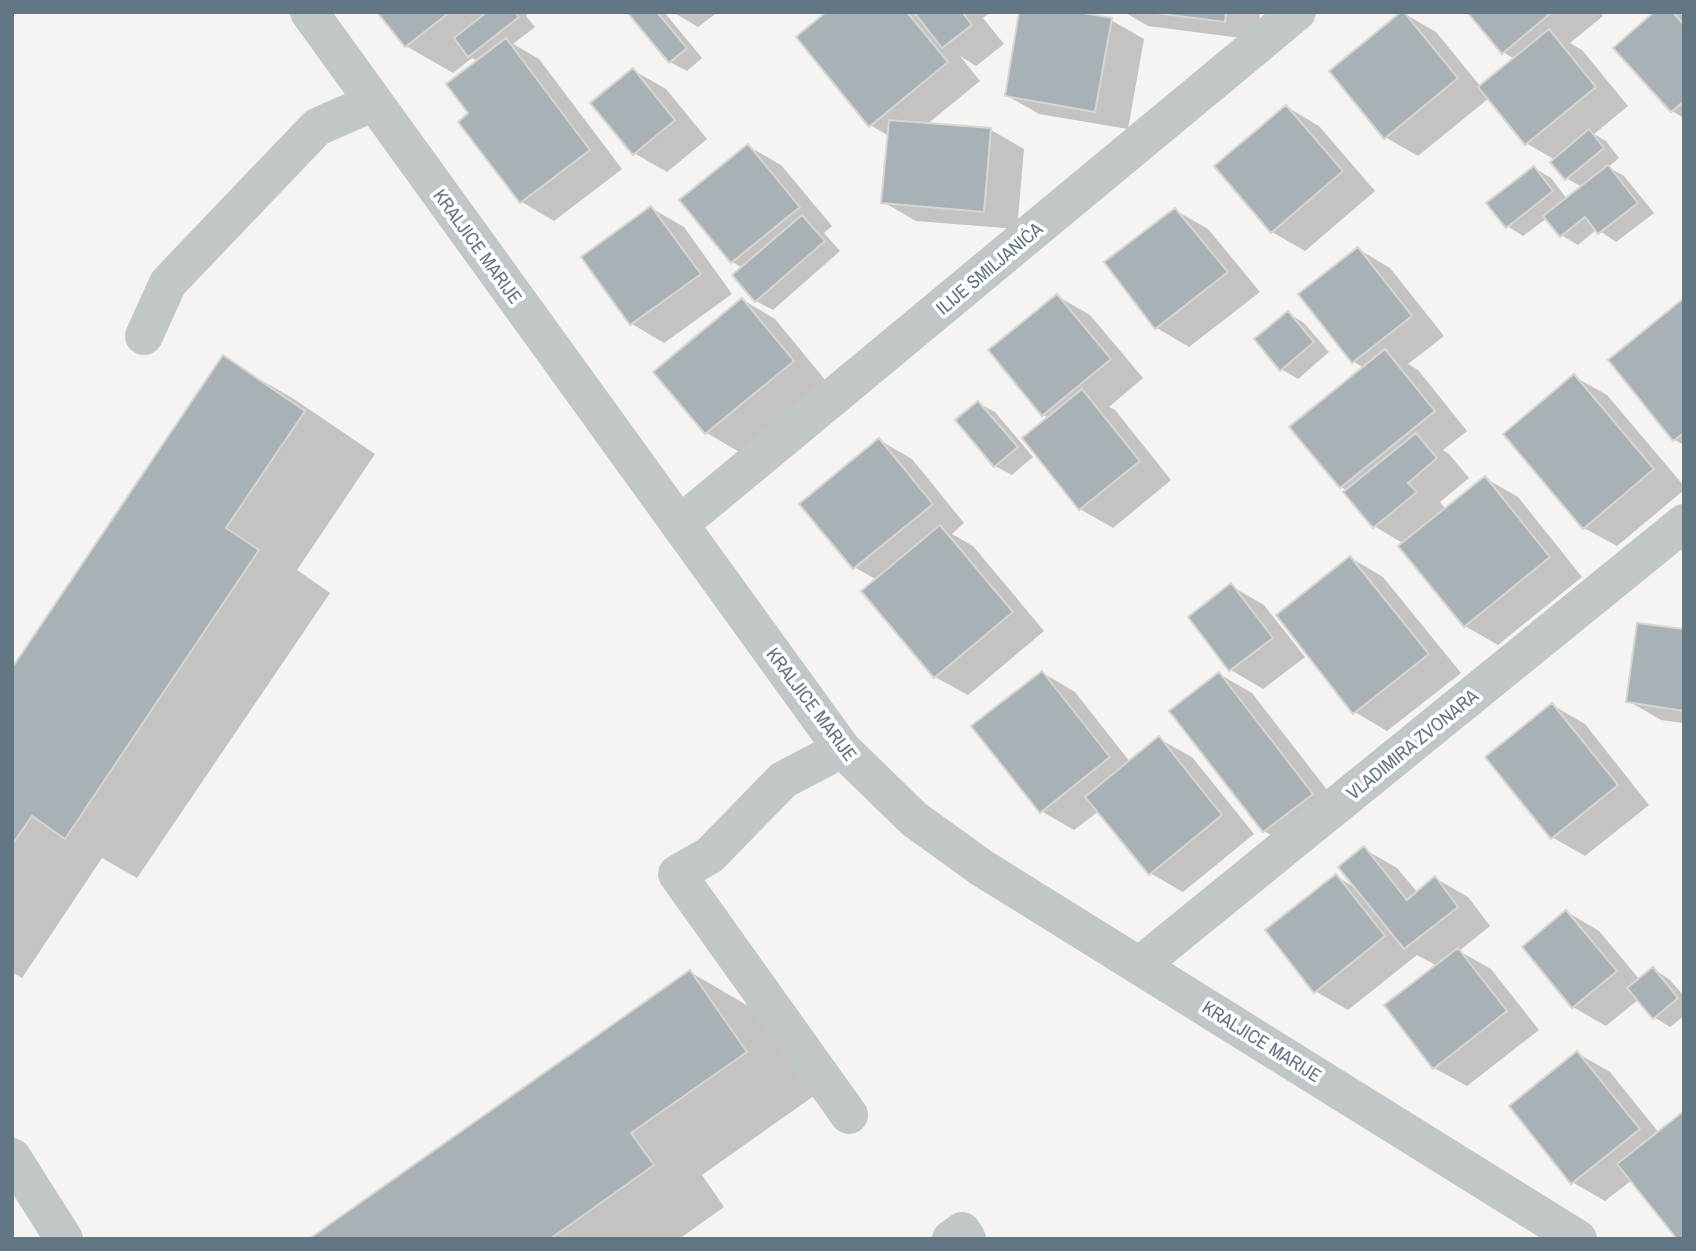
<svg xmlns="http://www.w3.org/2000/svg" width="1696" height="1251" viewBox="0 0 1696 1251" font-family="'Archivo Narrow',sans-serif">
  <rect width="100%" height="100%" fill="#f5f4f0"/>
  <path fill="#0003" d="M380,12H529L526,16L535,27L513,44L539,59L622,169L554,221L522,202L460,122L470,114L478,61L472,58L453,73L406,46Z
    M629,12H664L702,58L687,71L670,62Z
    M673,12H718L698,27Z
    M829,12H991L983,18L1004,44L976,66L960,56L980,81L926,125L991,130L1024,149L1017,229L916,221L883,202L889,136L870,125Z
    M1124,12H1260L1257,40L1148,26Z
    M1470,12H1600L1603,16L1570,43L1582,50L1628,106L1594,134L1606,141L1619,158L1608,167L1624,176L1654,213L1616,242L1597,229L1578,245L1561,235L1547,218L1523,236L1507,226L1534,168L1551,178L1567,199L1582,187L1566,178L1555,160L1526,143L1489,98L1418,156L1385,137L1403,13L1436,32L1481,87L1514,59L1503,52Z
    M1656,12H1677L1684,16V118L1672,111L1616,48Z
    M1111,20L1144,39L1128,129L1039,114L1006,95Z
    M633,70L666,89L707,139L667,172L634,153Z
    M1287,107L1319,126L1375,191L1305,251L1272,232Z
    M748,146L781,165L832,226L824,233L840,251L773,310L756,301L743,268L732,262L682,200Z
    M651,208L684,227L732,294L664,343L632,324Z
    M1175,210L1208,229L1260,292L1189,347L1157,328L1106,262Z
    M1358,249L1390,268L1444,336L1408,364L1418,370L1467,431L1443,450L1449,454L1469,478L1440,502L1446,510L1485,478L1518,497L1582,577L1498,645L1465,626L1404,544L1374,526L1348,491L1341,487L1364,368L1354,362Z
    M1057,296L1090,315L1143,378L1109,407L1115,410L1171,480L1113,528L1080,509L1049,418L1043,415Z
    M743,300L775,319L826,381L739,452L707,433L656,372Z
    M1684,300V445L1675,440Z
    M1288,313L1304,323L1329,352L1298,379L1281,369Z
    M223,358L294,399L375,454L297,570L330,593L137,878L102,858L22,978L12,972V671Z
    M1575,377L1607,395L1684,486V490L1617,546L1584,528Z
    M978,403L995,412L1033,457L1012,475L995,466Z
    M879,440L912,459L964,523L952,534L973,546L1044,631L968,695L935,677L877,580L854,567Z
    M1351,558L1383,577L1461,673L1387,731L1355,712Z
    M1231,586L1264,605L1305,657L1263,689L1231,670L1190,617Z
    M1684,631V723L1661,720L1628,701Z
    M1043,673L1075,692L1130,762L1159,739L1192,757L1254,834L1183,892L1150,873L1099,811L1074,830L1041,811Z
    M1219,674L1252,693L1345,813L1297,850L1264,831Z
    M1552,705L1585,724L1649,805L1585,856L1552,837Z
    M1364,849L1397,868L1418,893L1435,878L1468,897L1490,926L1459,951L1491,969L1539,1030L1467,1086L1434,1068L1437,966L1417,955L1348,1010L1315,991L1336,876L1357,889Z
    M1567,912L1599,931L1640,980L1653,969L1669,979L1684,996V1016L1670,1027L1654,1017L1639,999L1606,1026L1573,1007Z
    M690,972L762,1014L818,1093L702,1175L724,1207L679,1239H312Z
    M1577,1053L1610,1072L1659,1133L1632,1180L1605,1201L1572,1182Z"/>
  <path fill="#a8b2b6" stroke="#d6d5d3" stroke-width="2" d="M377,12H450L405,47Z
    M487,12H515L519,17L468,57L454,38Z
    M627,12H657L687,48L669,63Z
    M826,12H907L948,62L869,127L796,37Z
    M914,12H962L972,25L942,48Z
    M1019,12H1078L1112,18L1095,112L1005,96Z
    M1147,12H1226L1225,22Z
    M1401,12H1404L1458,78L1384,139L1329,71Z
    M1467,12H1552L1502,54Z
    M1654,12H1673L1684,25V101L1671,112L1613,48Z
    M1549,29L1596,87L1525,145L1478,87Z
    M506,38L590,150L520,203L458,122L468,113L446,84Z
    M633,68L675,120L633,155L590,103Z
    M1286,105L1343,171L1271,233L1214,166Z
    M889,120L991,128L984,212L881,203Z
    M1589,129L1604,148L1565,180L1550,162Z
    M748,144L800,207L731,263L679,200Z
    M1608,165L1638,203L1598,234L1585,217L1560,237L1543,216Z
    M1534,166L1553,191L1506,228L1486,203Z
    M651,206L701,274L630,325L581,257Z
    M1175,208L1228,272L1155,329L1104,262Z
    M802,215L825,241L755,302L732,275Z
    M1358,247L1412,316L1352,363L1298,294Z
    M1057,294L1111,359L1042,416L988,350Z
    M742,298L794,361L705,434L653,372Z
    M1684,298V433L1673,441L1608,360Z
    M1288,311L1314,342L1280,371L1254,339Z
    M1385,349L1435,411L1340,488L1289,427Z
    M223,355L305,411L226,528L259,550L65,839L32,816L12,845V668Z
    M1574,374L1654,469L1583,529L1503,434Z
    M1082,389L1140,461L1079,510L1022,438Z
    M978,401L1018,447L994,467L955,420Z
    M1416,433L1437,458L1408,483L1417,492L1373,528L1343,492Z
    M879,438L933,504L853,569L799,504Z
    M1485,476L1550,557L1464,627L1398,546Z
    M940,525L1013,612L934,678L861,591Z
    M1350,556L1429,654L1353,714L1276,615Z
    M1231,583L1273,638L1229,671L1188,617Z
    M1637,623L1684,629V711L1626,702Z
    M1042,671L1110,757L1040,813L971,726Z
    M1219,672L1313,794L1263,832L1169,711Z
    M1552,703L1618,785L1551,839L1485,757Z
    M1159,736L1222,815L1149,875L1085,797Z
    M1364,846L1407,900L1435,876L1458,907L1404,949L1338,867Z
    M1336,874L1385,936L1314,993L1265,930Z
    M1566,910L1617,971L1572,1008L1522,947Z
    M1458,948L1507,1011L1433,1069L1384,1005Z
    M1653,967L1678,998L1653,1019L1627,988Z
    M690,970L747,1052L631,1133L654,1165L550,1239H309Z
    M1577,1051L1640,1129L1571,1184L1509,1106Z
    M1684,1111V1239H1677L1617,1164Z"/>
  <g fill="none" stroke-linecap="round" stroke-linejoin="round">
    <path stroke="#c1c6c8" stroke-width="38" d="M309,12L842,749L914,819L982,868L1578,1239
      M144,336L168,283L317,127L374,102
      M680,524L1297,12
      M842,749L783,780L710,855L677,874L849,1115
      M1140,965L1684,523
      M12,1157L64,1239
      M951,1239L962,1231L967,1239"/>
  </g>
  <g text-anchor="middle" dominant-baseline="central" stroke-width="7" stroke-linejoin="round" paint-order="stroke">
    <g font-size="19" fill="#627782" stroke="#fff">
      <text transform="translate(478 246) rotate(54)">KRALJICE MARIJE</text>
      <text transform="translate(989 268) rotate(-40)">ILIJE SMILJANIĆA</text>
      <text transform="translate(812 704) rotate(53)">KRALJICE MARIJE</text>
      <text transform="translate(1412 744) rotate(-39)">VLADIMIRA ZVONARA</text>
      <text transform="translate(1262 1041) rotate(32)">KRALJICE MARIJE</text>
    </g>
  </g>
  <rect width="1696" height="1251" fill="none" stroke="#627782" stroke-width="28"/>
</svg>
